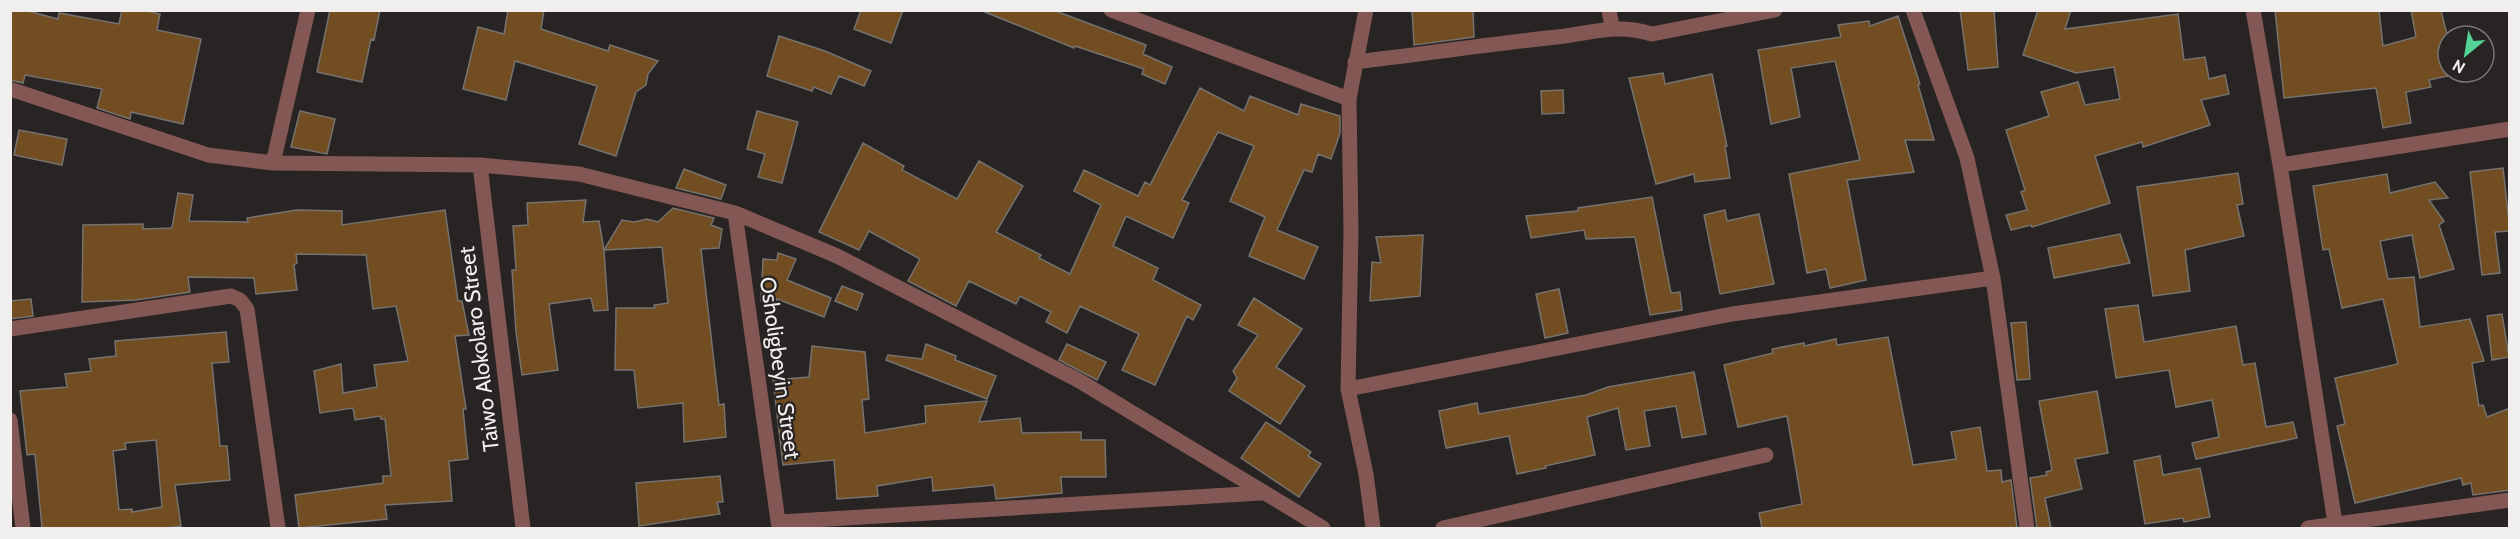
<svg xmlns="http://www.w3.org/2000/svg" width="2520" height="539" viewBox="0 0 2520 539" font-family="Cabin,sans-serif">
  <rect width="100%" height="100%" fill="#272423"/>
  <path fill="#714d21" stroke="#75726f" stroke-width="1.5" fill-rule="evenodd" d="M10,10H24L58,19L59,13L119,24L122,10H143L160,14L157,30L201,39L183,124L131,112L130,119L97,108L102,89L25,75L23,83L10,80Z
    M330,10H380L374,40L371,39L362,82L317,72Z
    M508,10H544L541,29L608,51L610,45L658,61L648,74L646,85L636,92L616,156L579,144L597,86L515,61L506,100L463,89L478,27L504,34Z
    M861,10H903L891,43L854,29Z
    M980,10H1053L1146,45L1143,54L1172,67L1165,84L1142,74L1144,69L1075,46L1074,48Z
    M1412,10H1473L1474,37L1414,45Z
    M1960,10H1994L1998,67L1968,70Z
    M2038,10H2071L2065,29L2178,14L2184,60L2205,57L2209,79L2225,75L2229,94L2201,100L2210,125L2143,147L2142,142L2095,156L2110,203L2032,227L2031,225L2011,230L2006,215L2027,210L2021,192L2025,190L2006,130L2049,116L2041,92L2078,82L2085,105L2120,99L2114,67L2076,73L2023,55Z
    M2275,10H2379L2383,46L2416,37L2411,10H2441L2448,39V76L2429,80L2431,87L2406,92L2411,123L2383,128L2376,88L2284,98Z
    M1898,16L1920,84L1918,85L1934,140H1905L1914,172L1847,180L1866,280L1830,288L1826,269L1807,273L1789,174L1860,160L1835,61L1791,68L1800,117L1771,124L1758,50L1841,37L1838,25L1869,21L1870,26Z
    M779,36L825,51L871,71L864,86L839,76L831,94L814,87L812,91L767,76Z
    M1663,73L1665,84L1712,74L1727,146H1725L1730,178L1695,182L1694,174L1656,184L1629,78Z
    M1200,88L1244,111L1250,96L1298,115L1301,104L1340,116V133L1331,159L1318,154L1312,172L1304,170L1277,230L1318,247L1304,279L1249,256L1265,217L1230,201L1254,146L1218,132L1182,200L1189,203L1173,238L1126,216L1113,246L1158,268L1153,280L1201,305L1193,320L1187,316L1155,385L1122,370L1139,334L1080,306L1067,333L1046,322L1051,312L1020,296L1016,304L969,281L956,306L908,281L920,259L869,231L859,250L819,232L863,143L904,166L902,170L957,199L979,161L1023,186L996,232L1041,255L1039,258L1070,274L1101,205L1074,191L1084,170L1138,196L1145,182L1150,185Z
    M1563,90L1564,113L1542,114L1541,91Z
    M300,111L335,119L327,154L291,147Z
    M757,111L798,122L782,183L758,177L765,154L747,149Z
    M19,130L67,139L62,165L14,155Z
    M2503,168L2510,231L2495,232L2500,273L2482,275L2470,172Z
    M684,169L726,185L721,199L676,188Z
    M2238,173L2243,204L2237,205L2244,236L2185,250L2190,291L2153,296L2137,187Z
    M2387,174L2390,193L2435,182L2448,198L2429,200L2444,221L2439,225L2454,269L2420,278L2412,235L2380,241L2388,279L2414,277L2420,327L2470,319L2484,361L2472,363L2479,406L2483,405L2487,417L2510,408V490L2473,495L2471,483L2463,485L2461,478L2355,503L2337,426L2345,424L2335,378L2398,364L2383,299L2342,308L2329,249L2323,250L2313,186Z
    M178,193L193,195L189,221L248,222L247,218L297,210L342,211V225L445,210L458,301H462L469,335L455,336L466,409H463L468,459L449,461L452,501L385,505L387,519L299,528L295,495L383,483V476H391L385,419H381L380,416L355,420L353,408L320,413L314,371L341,364L343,393L377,387L374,365L408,361L396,306L373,309L366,255L296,254L297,263L294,265L297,290L256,294L254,278L188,277L190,292L136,300L82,302L83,225L143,224V229L172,228Z
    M1652,197L1671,293L1680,292L1682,310L1650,315L1635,237L1586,239L1584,230L1531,238L1526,216L1578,211V208Z
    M586,200L583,222L599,221L604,250L622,220L634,222L647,219L658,222L673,208L714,218L711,225L722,229L719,248L701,249L719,405L724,404L726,437L684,442L683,403L638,408L634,370H615L616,308H655L654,305L668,303L662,247L604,250L608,310L594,311L591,298L549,304L558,370L522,375L516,332L512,270H516L513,226L528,225L527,203Z
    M1725,210L1727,221L1759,214L1774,284L1720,294L1704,215Z
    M2120,234L2130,263L2054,278L2048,248Z
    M1423,235L1420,296L1370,301L1372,262L1381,263L1376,237Z
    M778,253L796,259L787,280L831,298L824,317L777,299L776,304L761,301L763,259L777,260Z
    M842,286L863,294L857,310L835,301Z
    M1559,289L1568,333L1545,338L1536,294Z
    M1254,298L1302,329L1276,367L1305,386L1280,424L1229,391L1237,378L1233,371L1258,335L1238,325Z
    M31,299L33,316L10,319V301Z
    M2138,305L2144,342L2236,326L2243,365L2255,363L2266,427L2293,422L2297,438L2196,459L2192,443L2219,437L2212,400L2176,407L2169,370L2116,378L2105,309Z
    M2502,314L2509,357L2492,360L2487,316Z
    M2026,322L2030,379L2017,380L2011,323Z
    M226,332L229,362L212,363L220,446H227L230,480L175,485L181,526L166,528H42L35,454L27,455L20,391L67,387L65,374L91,371L89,359L116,356L115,341ZM156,440L162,507L132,512V509L119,510L113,451L126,449L125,443Z
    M1888,337L1913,465L1956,459L1951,432L1980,427L1987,471L2001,470L2002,482L2011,480L2017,528H1762L1759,513L1802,504L1787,416L1738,427L1724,365L1773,353L1772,349L1804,343V346L1836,339L1837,345Z
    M926,344L956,356L955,360L996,376L987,399L886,360L888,355L922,359Z
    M1067,344L1106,362L1097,380L1059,360Z
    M812,346L865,352L869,399L862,400L865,433L926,423L925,406L987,401L979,422L1020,418L1022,433L1081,432V440H1105L1106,477H1061L1062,493L996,499L994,485L933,491L932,477L877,486L878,496L837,499L834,460L783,465L773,380L809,377Z
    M1694,372L1706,434L1682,438L1676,406L1644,411L1650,446L1626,450L1618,408L1587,417L1595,455L1545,466L1546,468L1517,474L1509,436L1446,448L1439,411L1477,403L1479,414L1586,395L1608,387Z
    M2097,391L2108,453L2075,459L2082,489L2045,498L2051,528H2037L2030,478L2047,475L2046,472L2052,470L2039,401Z
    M1266,422L1311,452L1308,456L1321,464L1299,497L1241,458Z
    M2160,456L2163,475L2200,468L2210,517L2184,522L2183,518L2145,524L2134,461Z
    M720,476L723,502H717L720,514L639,526L636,483Z"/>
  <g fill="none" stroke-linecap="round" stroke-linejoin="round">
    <path stroke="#825754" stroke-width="15" d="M1111,10L1349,99
      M1366,10L1349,99L1351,232L1348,389L1366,474L1373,528
      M1609,10L1612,27
      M1913,10L1967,158L1993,278L2027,528
      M2253,10L2280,165L2335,523
      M1355,62C1423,54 1490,44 1557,37C1593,33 1616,23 1652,34L1775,10
      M10,89L208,155L273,163L480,165L579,174L735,213L837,256L1078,380L1323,528
      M273,163L308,10
      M480,165L523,528
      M2280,165L2510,129
      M735,213L779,528
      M10,329L231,296L240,300L247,309L278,528
      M1348,389L1732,314L1993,278
      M10,420L23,528
      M779,522L1261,493
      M1443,528L1766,455
      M2308,528L2510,500"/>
  </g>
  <g text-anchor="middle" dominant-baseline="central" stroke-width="4.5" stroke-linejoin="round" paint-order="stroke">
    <g font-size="22" fill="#f1efee" stroke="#272423">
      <text transform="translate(479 349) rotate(-97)">Taiwo Alokolaro Street</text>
      <text transform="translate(780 368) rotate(82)">Osholigbeyin Street</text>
    </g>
  </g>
  <rect width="2520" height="539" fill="none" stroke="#f1efee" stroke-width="24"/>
  <g transform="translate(2466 54) rotate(210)"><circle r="28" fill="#272423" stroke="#787574" stroke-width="1.5"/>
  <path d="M0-4.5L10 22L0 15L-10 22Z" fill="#53d396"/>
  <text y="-9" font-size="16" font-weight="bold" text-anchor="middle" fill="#f1efee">N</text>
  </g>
</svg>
